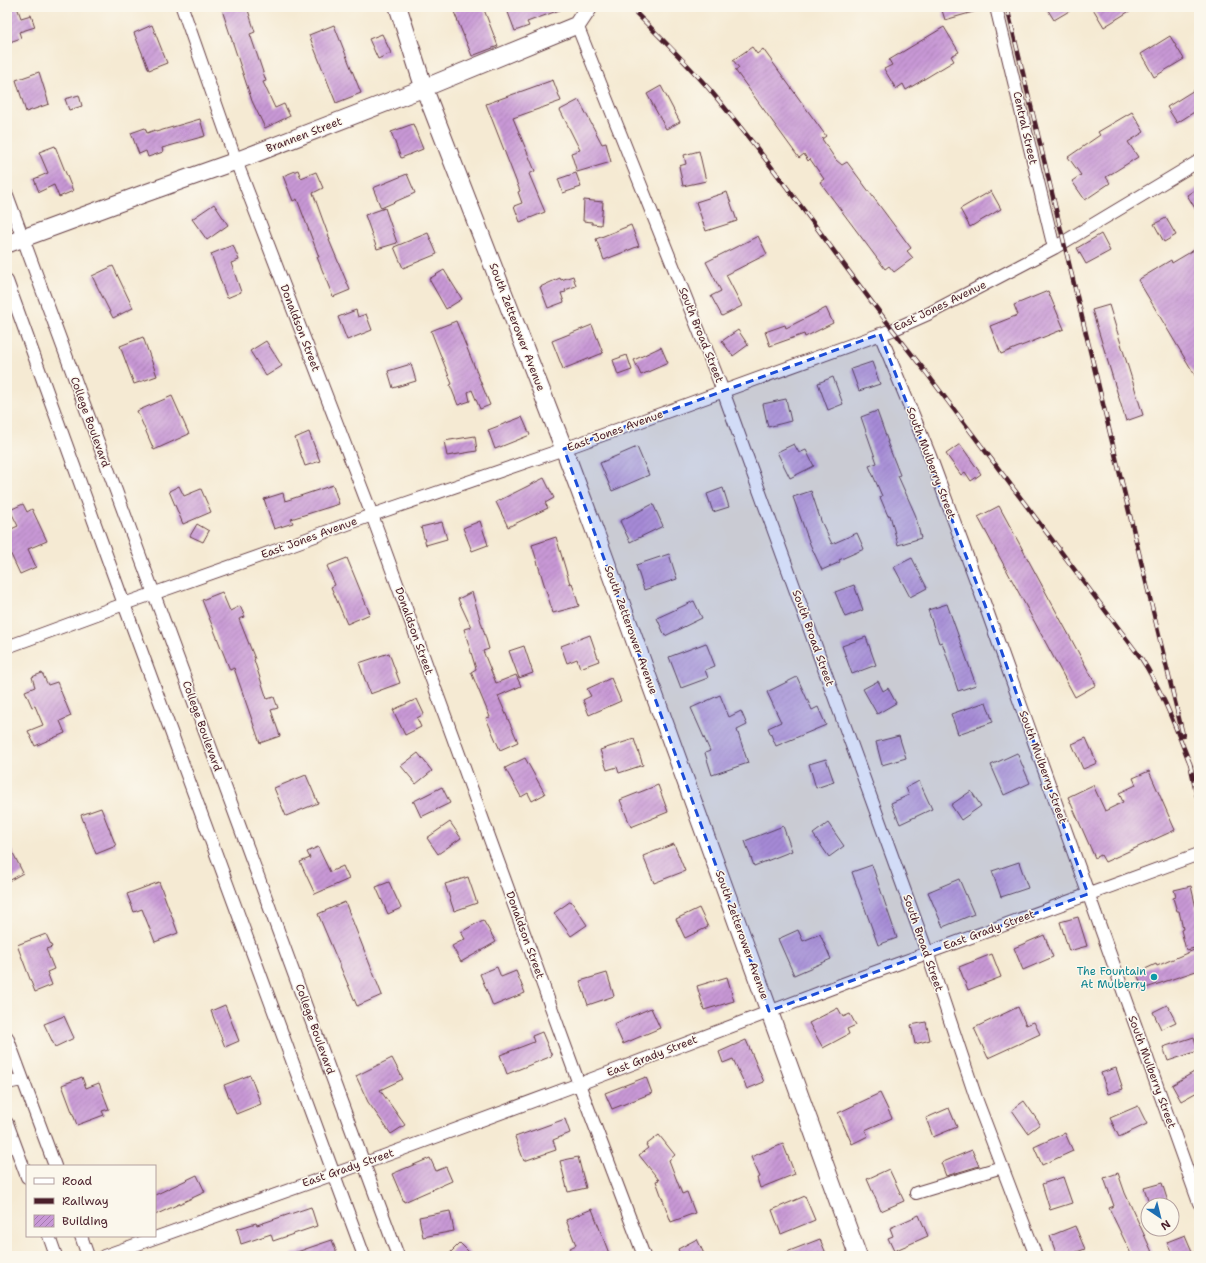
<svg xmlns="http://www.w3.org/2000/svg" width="1206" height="1263" viewBox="0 0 1206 1263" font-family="'Shantell Sans',sans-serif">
  <defs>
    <pattern id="building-hatch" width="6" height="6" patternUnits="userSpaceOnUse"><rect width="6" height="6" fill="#c898d6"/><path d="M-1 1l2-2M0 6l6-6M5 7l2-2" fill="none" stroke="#a47bae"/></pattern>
  </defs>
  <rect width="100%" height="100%" fill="#fbf7ec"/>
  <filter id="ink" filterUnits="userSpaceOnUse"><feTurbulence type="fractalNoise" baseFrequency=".025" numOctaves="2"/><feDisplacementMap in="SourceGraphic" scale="8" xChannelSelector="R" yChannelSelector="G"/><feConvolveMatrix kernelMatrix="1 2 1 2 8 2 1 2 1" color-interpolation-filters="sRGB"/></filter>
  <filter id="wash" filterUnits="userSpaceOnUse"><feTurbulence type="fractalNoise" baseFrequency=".012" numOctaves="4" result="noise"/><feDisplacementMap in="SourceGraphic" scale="16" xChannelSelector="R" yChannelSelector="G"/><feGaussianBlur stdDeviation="0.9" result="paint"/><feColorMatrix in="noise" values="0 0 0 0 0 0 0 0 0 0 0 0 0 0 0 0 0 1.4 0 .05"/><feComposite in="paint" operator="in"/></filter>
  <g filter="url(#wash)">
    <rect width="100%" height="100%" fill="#f5ead3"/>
    <g id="blocks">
      <path fill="url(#building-hatch)" d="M7,7H17L21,18L31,15L35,27L19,32L21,38L7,43Z
        M232,7H247L255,32L250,34L266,81L263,82L275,108L284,104L290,116L265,128L252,101L222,10Z
        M452,7H483L498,46L472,56Z
        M506,7H564L565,8L527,22L529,26L515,31Z
        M941,7H980V10L945,20Z
        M1046,7H1076L1054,20Z
        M1092,7H1136L1104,27Z
        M152,25L167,63L149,70L134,33Z
        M334,25L361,93L336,103L309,35Z
        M944,27L959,52L951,56L954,61L906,90L903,84L896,89L884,69L892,65L889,60Z
        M382,34L391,53L378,59L369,39Z
        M1170,36L1184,59L1154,77L1141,54Z
        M752,47L757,54L763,49L826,136L822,139L836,160L842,165L847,162L911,248L907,251L913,258L894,272L889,266L885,269L820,182L824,179L810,159L808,161L804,154L799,158L735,70L739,68L733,60Z
        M39,72L49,104L26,112L16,80Z
        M553,80L561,101L513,118L535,171L529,174L545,212L520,222L514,206L522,203L518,192L520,191L486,104Z
        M661,86L680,122L666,129L647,94Z
        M1199,87V109L1177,123L1167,107Z
        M79,95L82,106L69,110L65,99Z
        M579,100L602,144L606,143L611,162L577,172L571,153L580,150L560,110Z
        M1132,112L1144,132L1128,142L1138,157L1106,177L1110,183L1085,200L1072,181L1081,175L1068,157L1100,135L1098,132Z
        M200,119L205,136L162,148L163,152L148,157L146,151L139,154L131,133L145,128L147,133L155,130L156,132Z
        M413,124L423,149L401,158L391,132Z
        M55,146L73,191L59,197L54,185L39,192L34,179L48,173L39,152Z
        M699,151L706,181L683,186L679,166L686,164L684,155Z
        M298,170L301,178L316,172L323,188L313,193L330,240H329L350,290L333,297L317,257H319L297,199L293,201L283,176Z
        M576,173L581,187L563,193L558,179Z
        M407,174L415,193L381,208L373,188Z
        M1199,187V215L1187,195Z
        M991,191L1001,209L970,227L960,209Z
        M727,192L737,221L706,231L696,202Z
        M584,200L603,202L601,225L592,224V222L583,221Z
        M214,204L228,225L207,240L192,219Z
        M385,208L397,243L377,249L365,215Z
        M1166,218L1176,235L1164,242L1154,224Z
        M631,225L639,246L604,260L596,239Z
        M428,233L437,254L403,268L394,247Z
        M1101,234L1110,251L1086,264L1077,248Z
        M758,236L767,254L726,275L742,306L722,316L711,296L721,291L706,262Z
        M233,245L239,260L231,263L241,292L227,298L211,254Z
        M1199,247V382L1138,280L1171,260L1172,263Z
        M113,266L133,308L113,318L92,276Z
        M444,270L462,299L446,309L429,279Z
        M573,276L576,286L565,290L566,292L561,293L564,302L548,308L540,287L560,278L561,280Z
        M1048,291L1064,329L1001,354L990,326L1018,315L1014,305Z
        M1109,305L1143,415L1126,421L1092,310Z
        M826,308L833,323L805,337L804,334L770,346L765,332L785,325L786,328Z
        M356,310L358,317L366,314L372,330L347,340L338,317Z
        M456,321L490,405L480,409L472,390L468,392L470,401L458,405L450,385L452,384L431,331Z
        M592,325L603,353L563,369L552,341Z
        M738,330L748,345L733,356L722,341Z
        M143,337L157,376L134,384L120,346Z
        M266,341L282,366L266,376L250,351Z
        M661,347L668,363L641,375L634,360Z
        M627,355L632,370L618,375L613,360Z
        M872,362L880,384L859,391L851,369Z
        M411,364L416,381L393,388L388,371Z
        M833,377L843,404L828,410L818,383Z
        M172,396L189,434L154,450L137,411Z
        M786,399L791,421L768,427L763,404Z
        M877,411L888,442H887L900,475L898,476L915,514L921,538L898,545L890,515L888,516L880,497L882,496L869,466L877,463L861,417Z
        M522,417L530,435L495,449L488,430Z
        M309,432L320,461L305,466L295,438Z
        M475,436L477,451L447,456L444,441Z
        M794,444L799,453L806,450L814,466L790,478L777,452Z
        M960,444L981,474L971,481L965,472L961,475L946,454Z
        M637,447L649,475L612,491L600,463Z
        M544,478L554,498L545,503L548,508L508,527L496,502Z
        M333,485L339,504L291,519L293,523L274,529L264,499L283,493L285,501Z
        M179,486L184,496L201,489L211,512L183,524L169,491Z
        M723,488L729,507L713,512L707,494Z
        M811,491L821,521L832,544L857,533L864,549L839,560L840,562L822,570L810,544L793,497Z
        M23,504L27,512L32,509L47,541L28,549L36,567L20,574L7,546V531L18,526L10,510Z
        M653,504L663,526L630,542L620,521Z
        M999,506L1096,685L1075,697L978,517Z
        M480,521L488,545L472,551L463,528Z
        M442,522L447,539L426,545L421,527Z
        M197,524L209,531L203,542L190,536Z
        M556,537L570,584L572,583L579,606L553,613L532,545Z
        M669,554L677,579L644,590L636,565Z
        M347,558L370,614L347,624L331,587L335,585L327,566Z
        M912,558L927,588L910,597L894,567Z
        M854,585L863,610L845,617L835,592Z
        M222,592L230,611L240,606L245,617L239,619L255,659L254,660L267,699L274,697L278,708L271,710L280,736L260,743L234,668L230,670L202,600Z
        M472,592L489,649L483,651L496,683L516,675L521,686L498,696L518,742L500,750L486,718L490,717L471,672L476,669L464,629L471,627L458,599Z
        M694,601L702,618L665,636L657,618Z
        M947,604L976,685L958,691L942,642L939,643L928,610Z
        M590,635L599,661L580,668L577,659L567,663L561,646Z
        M866,637L876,665L852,674L842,646Z
        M706,643L715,666L705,670L708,678L681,688L669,657Z
        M524,646L533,673L519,678L509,651Z
        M389,653L400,683L370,694L359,663Z
        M42,673L48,685L57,682L71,716L60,721L65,733L35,746L28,731L43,725L35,706L32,707L25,691L35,687L32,677Z
        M797,677L812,710L818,707L826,725L776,746L768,728L781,722L767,692Z
        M611,678L621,701L589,715L583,700L591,696L587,689Z
        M878,681L883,691L888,688L896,703L877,714L863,689Z
        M720,695L729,717L741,711L747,725L737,730L748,763L712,775L705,753L710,751L691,708Z
        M417,699L424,714L417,718L421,727L405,735L393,710Z
        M986,702L993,722L958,734L951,714Z
        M899,736L906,758L882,765L876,742Z
        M1086,738L1097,763L1083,769L1072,744Z
        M634,739L643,765L619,773L617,767L607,770L600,750Z
        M418,753L432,771L416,784L401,766Z
        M1017,753L1030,783L1004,795L991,765Z
        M525,758L545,794L532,801L528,793L521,797L505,768Z
        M826,759L834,782L816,788L809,764Z
        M1149,771L1175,830L1105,862L1101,855L1095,858L1068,797L1093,785L1105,811L1123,802L1119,793L1136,785L1133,778Z
        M306,775L318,803L286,816L274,788Z
        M919,781L932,809L900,824L891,803L909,795L906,788Z
        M658,785L668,812L631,827L620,800Z
        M442,787L450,803L421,817L414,802H412Z
        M971,791L981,806L961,820L951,805Z
        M101,808L116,846L96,854L81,815Z
        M450,822L461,838L438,854L427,838Z
        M828,823L844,846L829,857L813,834Z
        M783,826L792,851L754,866L745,841Z
        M7,841L23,873L7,882Z
        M674,844L685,871L654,883L643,856Z
        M318,847L330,872L343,866L349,879L315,894L300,862L310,858L307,852Z
        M1019,862L1028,888L1001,897L992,871Z
        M872,865L897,938L878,945L852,872Z
        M468,877L477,903L454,911L445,884Z
        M959,879L974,914L943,927L928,892Z
        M159,882L178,933L155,942L142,909L134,912L127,894Z
        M389,882L401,908L388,914L376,887Z
        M1191,886L1199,921V947L1186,950L1181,930L1183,929L1179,911H1177L1173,898L1176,897L1174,890Z
        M571,901L587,925L571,936L554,913Z
        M345,902L382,995L357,1006L318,914Z
        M699,908L708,927L685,938L676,919Z
        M1078,917L1087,946L1069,951L1060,922Z
        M483,920L496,942L461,962L452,946L465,939L461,932Z
        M798,930L803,941L820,934L831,959L794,975L778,939Z
        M46,934L52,947L46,949L54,969L47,972L52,985L35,992L17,945Z
        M1044,935L1053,957L1023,970L1014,948Z
        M1194,950L1199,964V970L1143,989L1137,974L1144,972L1143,970L1156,964L1157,966Z
        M992,954L1001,977L968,990L959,967Z
        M497,967L501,977L516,971L525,993L493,1006L480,974Z
        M607,973L614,996L588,1005L580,981Z
        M727,977L734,1001L704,1010L697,986Z
        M225,1005L239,1041L225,1047L211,1011Z
        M1167,1005L1176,1022L1161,1029L1153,1012Z
        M1018,1007L1026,1025L1034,1022L1040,1034L988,1058L974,1028Z
        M651,1008L660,1028L623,1044L614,1024Z
        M838,1008L843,1017L850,1014L856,1025L847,1029L849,1034L823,1048L809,1023Z
        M64,1016L74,1038L55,1047L44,1024Z
        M926,1022L930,1040L915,1044L911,1025Z
        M542,1032L552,1056L507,1074L500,1055L534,1042L532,1036Z
        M1194,1037L1198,1051L1168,1061L1163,1047Z
        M746,1040L764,1082L747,1089L733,1059L723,1063L719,1052Z
        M392,1058L403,1079L380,1090L405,1125L391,1134L368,1102L356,1076Z
        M1116,1068L1123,1089L1108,1094L1101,1073Z
        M1194,1072L1199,1080V1091L1181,1101L1172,1085Z
        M250,1075L261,1104L236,1114L224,1085Z
        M82,1077L86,1088L99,1083L109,1109L102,1111L104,1115L77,1125L62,1085Z
        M646,1077L652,1093L612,1109L605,1093Z
        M880,1093L892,1118L865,1130L868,1136L852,1144L838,1113Z
        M1024,1101L1040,1124L1028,1133L1012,1110Z
        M1138,1106L1147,1124L1119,1137L1110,1118Z
        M949,1108L957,1127L933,1137L926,1118Z
        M565,1119L570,1133L553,1140L556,1150L524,1161L515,1137Z
        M1065,1133L1073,1151L1042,1165L1034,1147Z
        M659,1135L675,1155L669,1160L682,1194L687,1192L695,1213L671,1222L656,1181L659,1180L639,1155L648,1148L646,1145Z
        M783,1144L795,1174L760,1188L757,1178L760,1177L751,1157Z
        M972,1150L979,1166L946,1176L941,1163Z
        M578,1157L586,1188L568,1192L560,1161Z
        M430,1158L436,1171L446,1167L452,1181L404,1202L392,1174Z
        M889,1169L904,1201L881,1211L867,1179Z
        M1118,1173L1125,1193L1152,1252L1143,1256H1132L1109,1208L1114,1206L1104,1178Z
        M197,1175L205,1192L155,1215V1195Z
        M1063,1177L1072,1203L1050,1210L1042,1184Z
        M1162,1183L1169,1205H1150L1144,1188Z
        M805,1196L815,1220L781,1234L772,1210Z
        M311,1207L317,1226L273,1241L271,1234L241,1244L237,1229L256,1223L257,1225Z
        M592,1209L610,1256H573L570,1248L576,1245L566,1220Z
        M450,1211L454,1231L423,1237L419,1217Z
        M919,1215L928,1236L894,1251L888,1238L893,1236L890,1228Z
        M1075,1226L1085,1249L1066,1256H1057L1050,1236Z
        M1185,1235L1194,1256H1173L1167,1242Z
        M697,1239L705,1256H681L678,1249Z
        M820,1239L827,1256H779V1255Z
        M332,1240L338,1256H291V1254Z
        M460,1243L473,1256H447Z"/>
    </g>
  </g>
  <g filter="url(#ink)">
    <use href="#blocks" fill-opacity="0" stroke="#643d44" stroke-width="1"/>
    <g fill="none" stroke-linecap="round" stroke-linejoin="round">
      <g stroke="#643d44" stroke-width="14">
        <path id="street" d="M182,7L236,161L372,515L579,1084L644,1256
          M996,7L1054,248
          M577,25L723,391L927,952L977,1101L1036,1256
          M7,195L398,1256
          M7,281L124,604L364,1256
          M880,334L930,456L985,605L1199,1203
          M7,647L124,604L274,551L372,515L564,449L892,330L928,314L1054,248L1199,161
          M7,1037L55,1166
          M7,1083L22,1080
          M7,1123L27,1177
          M916,1193L1002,1167
          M49,1236L56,1256
          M81,1236L88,1256
          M104,1256L365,1163L579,1084L856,979L1199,854"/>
      </g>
      <g stroke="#643d44" stroke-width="19">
        <path id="secondary" d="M398,7L424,88L564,449L600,545L858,1256
          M7,244L143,194L236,161L424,88L577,25L589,7"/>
      </g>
      <use href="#street" stroke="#fff" stroke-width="12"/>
      <use href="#secondary" stroke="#fff" stroke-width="17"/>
      <g stroke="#4a1f2b" stroke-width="4.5">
        <path id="rail" d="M630,7C657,34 685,61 710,90C786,180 851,279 925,371L1141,658C1163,692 1176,729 1191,766
          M1007,7L1183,735
          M1190,763L1199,806"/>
      </g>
      <use href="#rail" stroke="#fbf7ec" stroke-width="3" stroke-dasharray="9" stroke-linecap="butt"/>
    </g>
  </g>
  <path fill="#1d4ed8" fill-opacity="0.2" stroke="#1d4ed8" stroke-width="3" stroke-dasharray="8 5" stroke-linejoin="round" d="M880,334L985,605L1088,894L769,1011L564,449Z"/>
  <circle fill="#0f9aa8" stroke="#fbf7ec" stroke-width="1.5" cx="1154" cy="977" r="4"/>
  <g text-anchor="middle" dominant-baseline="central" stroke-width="3" stroke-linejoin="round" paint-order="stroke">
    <g font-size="11" fill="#4a1f2b" stroke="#fbf7ec">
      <text transform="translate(1025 128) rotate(77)">Central Street</text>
      <text transform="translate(304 135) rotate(-21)">Brannen Street</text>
      <text transform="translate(940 306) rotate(-26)">East Jones Avenue</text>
      <text transform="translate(517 327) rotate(69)">South Zetterower Avenue</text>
      <text transform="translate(300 328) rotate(69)">Donaldson Street</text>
      <text transform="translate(701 335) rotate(68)">South Broad Street</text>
      <text transform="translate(90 422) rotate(70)">College Boulevard</text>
      <text transform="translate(615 431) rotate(-20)">East Jones Avenue</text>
      <text transform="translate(931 463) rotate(69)">South Mulberry Street</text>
      <text transform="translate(309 538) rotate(-20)">East Jones Avenue</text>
      <text transform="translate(631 630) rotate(70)">South Zetterower Avenue</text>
      <text transform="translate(414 631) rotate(70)">Donaldson Street</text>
      <text transform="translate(813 638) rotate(70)">South Broad Street</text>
      <text transform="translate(202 726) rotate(70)">College Boulevard</text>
      <text transform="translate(1043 767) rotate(70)">South Mulberry Street</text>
      <text transform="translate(989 930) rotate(-20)">East Grady Street</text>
      <text transform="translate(525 935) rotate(70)">Donaldson Street</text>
      <text transform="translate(742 935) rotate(70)">South Zetterower Avenue</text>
      <text transform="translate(923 943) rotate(71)">South Broad Street</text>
      <text transform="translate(315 1029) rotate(70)">College Boulevard</text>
      <text transform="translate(652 1056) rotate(-21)">East Grady Street</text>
      <text transform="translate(1152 1072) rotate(70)">South Mulberry Street</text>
      <text transform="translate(348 1168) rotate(-19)">East Grady Street</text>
    </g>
    <g font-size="11" fill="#0d838f" stroke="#fbf7ec" text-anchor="end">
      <text x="1146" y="971">The Fountain<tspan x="1146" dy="13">At Mulberry</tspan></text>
    </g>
  </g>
  <rect width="1206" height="1263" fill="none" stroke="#fbf7ec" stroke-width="24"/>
  <rect x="26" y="1165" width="130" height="72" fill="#fbf7ec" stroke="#b4a19f"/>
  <rect x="34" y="1178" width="20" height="6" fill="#ffffff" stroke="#b4a19f"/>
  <text x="62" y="1185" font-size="12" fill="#4a1f2b">Road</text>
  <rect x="34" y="1198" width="20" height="6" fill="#4a1f2b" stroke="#b4a19f"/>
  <text x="62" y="1205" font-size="12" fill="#4a1f2b">Railway</text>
  <rect x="34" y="1215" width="20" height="12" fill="url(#building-hatch)" stroke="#b4a19f"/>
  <text x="62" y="1225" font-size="12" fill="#4a1f2b">Building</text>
  <g transform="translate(1160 1217) rotate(145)"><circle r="19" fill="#fbf7ec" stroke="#b4a19f"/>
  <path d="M0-3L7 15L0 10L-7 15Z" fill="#1f6fb2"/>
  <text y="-6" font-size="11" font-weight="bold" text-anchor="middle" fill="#4a1f2b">N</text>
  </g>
</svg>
